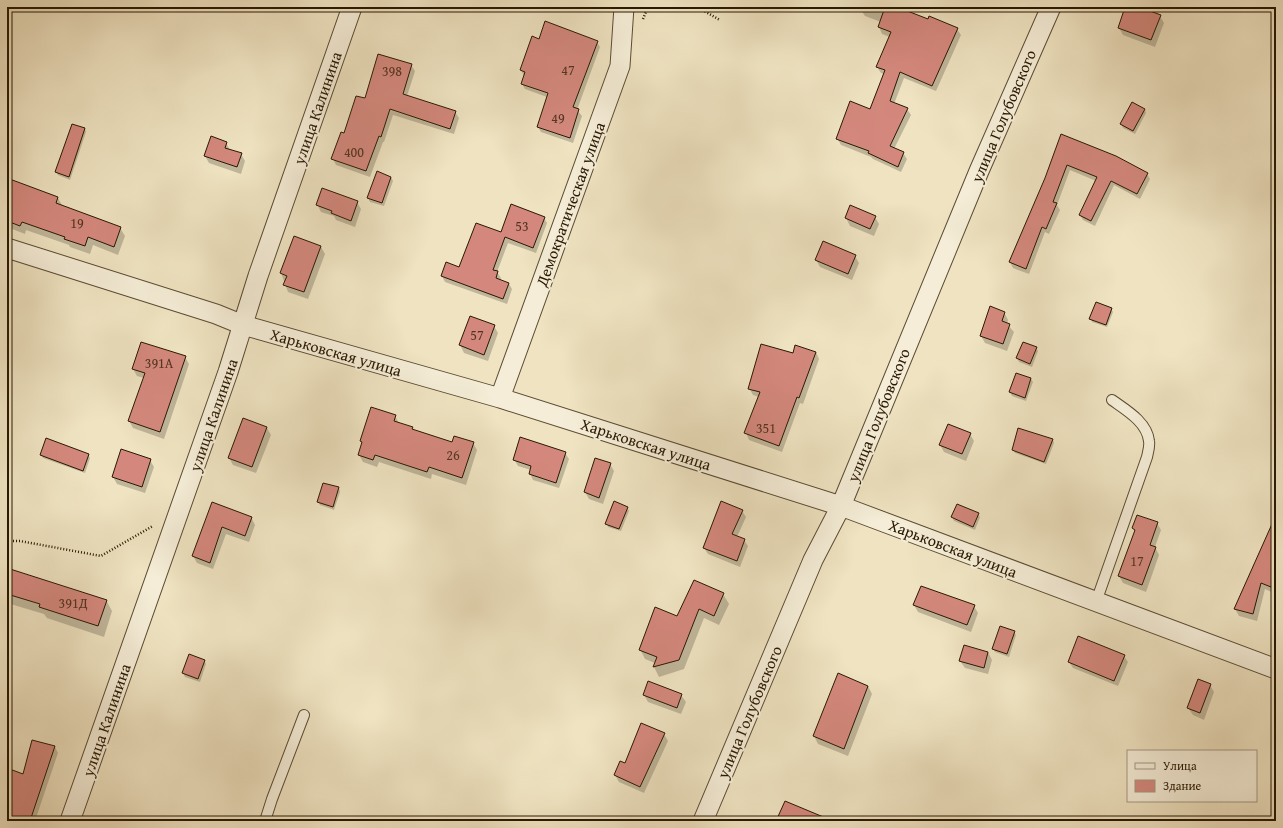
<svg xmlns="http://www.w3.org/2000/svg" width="1283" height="828" viewBox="0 0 1283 828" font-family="'Gentium Book Plus',serif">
  <rect width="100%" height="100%" fill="#efe3c1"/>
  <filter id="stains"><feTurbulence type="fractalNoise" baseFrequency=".005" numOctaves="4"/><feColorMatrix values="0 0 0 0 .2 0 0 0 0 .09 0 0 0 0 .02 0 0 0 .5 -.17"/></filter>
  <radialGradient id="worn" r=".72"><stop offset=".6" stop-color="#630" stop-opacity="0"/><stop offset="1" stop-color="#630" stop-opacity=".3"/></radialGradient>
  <path fill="#0003" d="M7,7H13L9,18H7Z
    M862,7H893L957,29L961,35L936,91L904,78L894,104L907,109L911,115L894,149L903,153L907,159L901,172L873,159L871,157L841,145L837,138L870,110L884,74L881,73L877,67L890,37L882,34L879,27L881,22L865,16L861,10Z
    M1127,7H1136L1160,16L1164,23L1155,47L1123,35L1119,28Z
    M539,40L597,42L600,47L577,110L582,116L573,143L541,132L538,127L547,97L525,89L522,84L524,76L521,70Z
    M411,65L415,71L407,96L455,112L459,118L454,134L393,115L384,142H383L370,177L336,165L333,159L366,100Z
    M1145,110L1146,113L1135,134L1123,128L1121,124Z
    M85,129L86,132L70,180L58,175L56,172Z
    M1062,135L1147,174L1150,179L1140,199L1114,185L1095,226L1083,220L1080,215L1096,181L1070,170L1057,205L1060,210L1049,234L1045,232L1029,274L1013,268L1010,262L1046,178Z
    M226,143L230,150L241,154L245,161L241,174L209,163L205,156Z
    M391,177L393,181L384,206L370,202L368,198Z
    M7,179L58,198L63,207L120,228L125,236L118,255L93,245L90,254L70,247L69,245L26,230L25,234L7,227Z
    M357,202L361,209L355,227L336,220L334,216L321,212L317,204Z
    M875,217L879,224L874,236L850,226L846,218Z
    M544,218L547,223L536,253L508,243L497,272L501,278L500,280L509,284L512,289L507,304L445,282L442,276L460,268L501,234Z
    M321,247L325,254L308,299L288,292L281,273Z
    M855,256L859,263L852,280L820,267L816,260Z
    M1111,309L1113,312L1107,327L1092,322L1091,319Z
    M1004,312L1008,320L1007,324L1014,332L1007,351L985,343L981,336Z
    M470,317L494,326L498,333L488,361L464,353L460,345Z
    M1036,348L1038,351L1032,367L1019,362L1017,358Z
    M816,352L819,359L803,404L800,403L782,452L749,440L746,433L759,397L753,395L749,388L793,354Z
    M185,357L189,364L164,439L133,428L129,421L144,378L137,376L133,369Z
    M1017,374L1031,379L1033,382L1026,401L1012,396L1010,392Z
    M395,416L399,423L413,430L453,443H473L477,450L466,485L432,474L431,479L379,462L377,467L363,462L359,455L362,444L361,441Z
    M243,419L267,428L271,435L256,473L233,465L229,458Z
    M970,434L974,441L966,461L944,452L940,445Z
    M1053,440L1054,443L1046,464L1015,453L1013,450Z
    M565,453L569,459L559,488L533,480L530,474L531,470L518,466L514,459Z
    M41,455H88L90,458L85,473L43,458Z
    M150,460L154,467L145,493L117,484L113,477Z
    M610,464L614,471L603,504L589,499L585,492Z
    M339,488L340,492L334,510L320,505L318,502Z
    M213,503L251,517L255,525L249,542L226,534L213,569L197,563L193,556Z
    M627,507L629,511L621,531L608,527L607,524Z
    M742,511L746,517L737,537L744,540L748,546L740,567L708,554L704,548Z
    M978,514L980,517L975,530L954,521L952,517Z
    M1276,518V594L1265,589L1257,621L1239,616L1235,609Z
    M1157,523L1161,530L1155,547L1159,555L1146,592L1123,583L1119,576L1135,532L1133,528Z
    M7,569L106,600L112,611L104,637L47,618L44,614L7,603Z
    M922,587L974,606L978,613L971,632L918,612L914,605Z
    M723,594L729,604L719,625L704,618L684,669L659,677L654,667L655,663L645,659L640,649L678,617Z
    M1014,632L1016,635L1009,657L995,652L993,649Z
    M988,652L992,660L988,674L965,668L960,661Z
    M1124,656L1128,662L1118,686L1073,668L1069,662Z
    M204,660L206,664L200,682L185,677L183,673Z
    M839,674L868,686L872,694L848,756L818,744L814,736Z
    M1210,685L1214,692L1204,720L1193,715L1188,708Z
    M644,695H681L686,702L681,714L648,702Z
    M664,734L668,741L644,793L619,782L615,775Z
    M33,741L55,747L58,753L35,821H11L7,795V769L24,775Z"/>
  <path fill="#d4887d" stroke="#281802" d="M885,7H897L928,19L929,16L958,28L932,86L900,72L890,101L908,108L890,146L904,152L898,167L868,153L869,151L836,139L850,101L870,109L885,70L876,67L891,32L878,27Z
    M1125,7H1139L1161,15L1151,40L1118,28Z
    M545,21L598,41L573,107L579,109L570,138L537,127L548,93L521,84L525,72L520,70L532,36L539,39Z
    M378,54L412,64L403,94L456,111L450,129L390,109L381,137L379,136L366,171L331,159L341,132L344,133L356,96L365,98Z
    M1132,102L1145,109L1133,131L1120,124Z
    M72,124L85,128L69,177L55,172Z
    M1061,134L1116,156L1148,173L1137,194L1111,181L1091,221L1079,215L1097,177L1067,165L1053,202L1057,203L1046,229L1042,227L1026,269L1009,262L1045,178Z
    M211,136L227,142L225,148L242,153L237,167L204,156Z
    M377,171L391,177L382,203L367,198Z
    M7,178L58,197L56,203L121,227L114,247L88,237L85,246L64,239L65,237L22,222L20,226L7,221Z
    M322,188L358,201L351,221L331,213L332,211L316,205Z
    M511,204L545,217L533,248L505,237L493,270L498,271L496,278L509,283L503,299L441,276L446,262L459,267L476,223L501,232Z
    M850,205L876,216L870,229L845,218Z
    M294,236L321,246L304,292L283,285L287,276L280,273Z
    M823,241L856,255L848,274L815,260Z
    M1096,302L1112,308L1106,325L1089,319Z
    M990,306L1005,312L1002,321L1010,324L1003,344L980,336Z
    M470,316L495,325L484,355L459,345Z
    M141,342L186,356L160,432L128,421L145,373L132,369Z
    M1023,342L1037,347L1030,364L1016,358Z
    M761,344L793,353L795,345L816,352L799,398L797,397L779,446L744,433L760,392L748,389Z
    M1016,373L1031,378L1025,398L1009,392Z
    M371,407L396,415L394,421L413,427L412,429L452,442L454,436L474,442L462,478L429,467L427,472L375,455L373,460L358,455L362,442L360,441Z
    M243,418L267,427L252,467L228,458Z
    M948,424L971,433L962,454L939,445Z
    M1018,428L1053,439L1044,462L1012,450Z
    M520,437L566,452L556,483L529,474L531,466L513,460Z
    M46,438L89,454L83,471L40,455Z
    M121,449L151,459L142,487L112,477Z
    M595,458L611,463L599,498L584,492Z
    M323,483L339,487L333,507L317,502Z
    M614,501L628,507L619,529L605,524Z
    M721,501L743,510L732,534L745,539L737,561L703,548Z
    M212,502L252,517L245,536L222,527L210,563L192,556Z
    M957,504L979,513L973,527L951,517Z
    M1137,515L1158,522L1150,545L1156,547L1142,585L1118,576L1135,530L1132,528Z
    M1276,515V589L1261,583L1253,614L1234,609Z
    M7,568L107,600L98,626L39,607L40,604L7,594Z
    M694,580L724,593L714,616L699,609L679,660L653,667L657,657L639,650L655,607L677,616Z
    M921,586L975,605L967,625L913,605Z
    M1000,626L1015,631L1007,654L992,649Z
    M1078,636L1125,655L1114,681L1068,662Z
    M964,645L988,652L984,668L959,661Z
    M189,654L205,660L198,679L182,673Z
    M838,673L868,686L844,749L813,736Z
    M1198,679L1211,684L1200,713L1187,708Z
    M648,681L682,694L677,708L643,695Z
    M641,723L665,733L640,787L614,775L620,761L625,763Z
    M32,740L55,746L30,821H14L7,819V768L23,774Z
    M785,801L833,821H776Z"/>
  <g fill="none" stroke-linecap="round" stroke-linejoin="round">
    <g stroke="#5a4b32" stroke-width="12">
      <path id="lane" d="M1096,602L1147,457C1148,452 1150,446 1149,441C1147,422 1126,410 1112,400
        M265,821L272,799L304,715"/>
    </g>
    <g stroke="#5a4b32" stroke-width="21">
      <path id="street" d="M7,248L216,314L243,325L500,398L841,506L1276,669
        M500,398L620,66L624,7
        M70,821L228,372L258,276L352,7
        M703,821L813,560L841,506L979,171L1051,7"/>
    </g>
    <path stroke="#281802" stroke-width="2.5" stroke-dasharray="1 2" stroke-linecap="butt" d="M697,7L720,20
      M643,19L648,7
      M7,541H20L101,556L153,526"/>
    <use href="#lane" stroke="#f5edd7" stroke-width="10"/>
    <use href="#street" stroke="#f5edd7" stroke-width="19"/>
  </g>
  <g text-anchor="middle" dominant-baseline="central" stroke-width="4" stroke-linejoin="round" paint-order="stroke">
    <g font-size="14" fill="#533421">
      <text x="568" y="70">47</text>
      <text x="392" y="71">398</text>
      <text x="558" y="118">49</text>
      <text x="354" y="152">400</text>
      <text x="77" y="223">19</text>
      <text x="522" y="226">53</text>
      <text x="477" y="335">57</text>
      <text x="159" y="363">391А</text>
      <text x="766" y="428">351</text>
      <text x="453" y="455">26</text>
      <text x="1137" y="561">17</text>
      <text x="73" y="603">391Д</text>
    </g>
    <g font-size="16" fill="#281802" stroke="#f5edd7">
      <text transform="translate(317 108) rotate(-71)">улица Калинина</text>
      <text transform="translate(1003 116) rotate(-67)">улица Голубовского</text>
      <text transform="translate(570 204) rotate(-70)">Демократическая улица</text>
      <text transform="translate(336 352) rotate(16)">Харьковская улица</text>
      <text transform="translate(213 415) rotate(-71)">улица Калинина</text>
      <text transform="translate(878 415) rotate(-68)">улица Голубовского</text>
      <text transform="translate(646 444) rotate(18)">Харьковская улица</text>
      <text transform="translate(953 548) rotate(21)">Харьковская улица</text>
      <text transform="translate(749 712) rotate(-67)">улица Голубовского</text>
      <text transform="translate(106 720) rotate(-71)">улица Калинина</text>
    </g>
  </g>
  <rect width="1283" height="828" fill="none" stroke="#efe3c1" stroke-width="24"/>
  <rect x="8" y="8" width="1267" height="812" fill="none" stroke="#281802" stroke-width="2"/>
  <rect x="12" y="12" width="1259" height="804" fill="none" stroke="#281802"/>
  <rect x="1127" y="750" width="130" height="52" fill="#f5edd7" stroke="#a39882"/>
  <rect x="1135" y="763" width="20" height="6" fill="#f5edd7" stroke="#a39882"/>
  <text x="1163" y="770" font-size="12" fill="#281802">Улица</text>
  <rect x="1135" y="780" width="20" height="12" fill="#d4887d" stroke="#a39882"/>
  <text x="1163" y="790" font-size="12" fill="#281802">Здание</text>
  <rect width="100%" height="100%" filter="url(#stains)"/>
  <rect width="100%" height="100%" fill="url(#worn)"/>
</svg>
